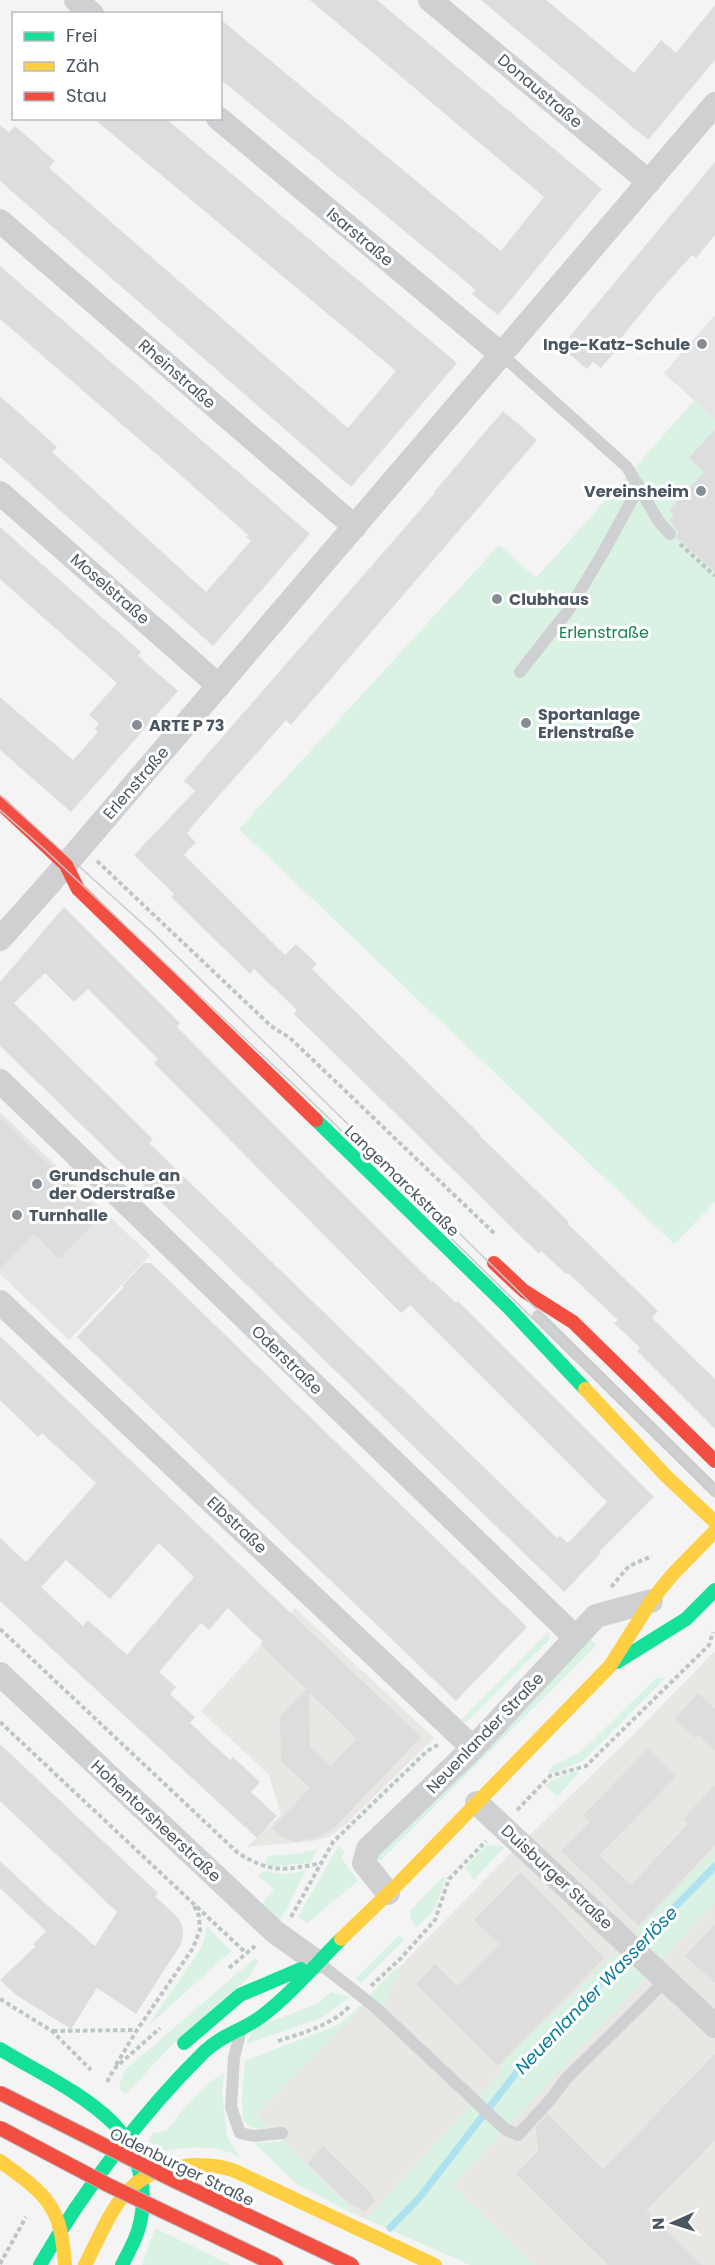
<svg xmlns="http://www.w3.org/2000/svg" width="715" height="2265" viewBox="0 0 715 2265" font-family="Poppins,sans-serif">
  <rect width="100%" height="100%" fill="#f4f4f4"/>
  <path fill="#e8e7e3" d="M295,1608L434,1738L344,1826L329,1837L313,1841L247,1847L281,1815L269,1775L201,1711Z
    M715,1651V2265H535L452,2186L366,2219L358,2216L256,2114L509,1855L629,1739Z"/>
  <path fill="#e6e5e6" d="M715,315V420L664,373Z
    M0,1112L150,1255L69,1340L0,1274Z"/>
  <path fill="#d9f2e3" d="M694,401L715,420V1202L674,1244L239,829L499,545L536,578Z
    M548,1632L550,1639L467,1722L460,1721Z
    M590,1639L597,1645L380,1861L374,1855Z
    M656,1678H665L583,1761L550,1774L548,1772L553,1766L582,1751Z
    M577,1771L579,1773L557,1797L546,1786L552,1780Z
    M487,1844L504,1847L474,1880L465,1868Z
    M339,1845L345,1853L342,1856L343,1860L358,1881L307,1923L298,1917Z
    M715,1848V1902L453,2186L535,2265H470L366,2219L502,2071L499,2066L610,1958Z
    M317,1849L311,1863L275,1866L265,1865L267,1856L295,1854Z
    M306,1870L283,1916L279,1920L261,1905L274,1889L259,1877L262,1871L285,1874Z
    M444,1876L446,1878L435,1908L417,1927L411,1920L410,1911Z
    M207,1926L231,1951L147,2027L200,1950L204,1941Z
    M399,1935L404,1940L361,1983L356,1978Z
    M255,1958L258,1961L248,1978L171,2046L126,2094L119,2088L124,2071Z
    M396,1968L401,1973L393,1981L394,1983L383,2009L370,1994Z
    M331,1992L350,1997L323,2017L247,2044L253,2028L317,2004Z
    M360,2006L362,2007L256,2114L269,2127C258,2130 251,2129 243,2120L242,2099L245,2061L338,2025Z
    M225,2072L222,2090L227,2137L240,2157C217,2146 192,2145 167,2151L148,2141L153,2133L166,2131C182,2110 201,2086 225,2072Z
    M284,2141L358,2216L298,2185L254,2143Z
    M155,2228L231,2265H142Z"/>
  <g fill="none" stroke-linecap="round" stroke-linejoin="round">
    <path stroke="#aee2f0" stroke-width="7" d="M390,2228L420,2197L530,2055L715,1866"/>
  </g>
  <path fill="#ddddde" fill-rule="evenodd" d="M310,0H377L602,189L498,315L472,294L476,290L220,79V19L501,251L544,197Z
    M481,0H546L634,73L661,40L676,53L715,5V60L648,140Z
    M93,118H165L457,363L351,487L0,181V125L9,133L15,126L55,161L49,168L348,428L396,371Z
    M715,162V235L696,258L692,255L657,294L621,338L624,341L601,368L593,362L587,369L561,347Z
    M0,266L310,534L213,646L0,457V396L57,447L52,452L206,592L251,541L246,537L248,535L177,472L0,319Z
    M503,411L537,440L291,725L286,720L193,825L187,834L196,842L184,855L285,955L296,944L317,964L312,969L481,1135L480,1136L569,1222L568,1224L658,1311L652,1318L715,1379V1429L637,1351L640,1348L614,1323L618,1320L568,1273L566,1274L541,1251L539,1254L294,1014L297,1010L254,969L250,974L171,897L174,894L134,855L195,791L184,781L435,493L434,492Z
    M715,429V572L677,538L678,532L669,520L674,515L669,510L704,472L689,458Z
    M0,527L141,652L138,656L178,691L71,812L0,750V697L73,760L98,732L95,729L99,724L89,715L117,683L0,579Z
    M64,907L180,1023L177,1027L328,1179L432,1282L433,1281L456,1303L458,1301L654,1497L599,1552L601,1553L564,1592L0,1046V982ZM45,973L74,1002L88,989L158,1059L154,1063L401,1313L410,1305L607,1502L568,1543L560,1536L557,1538L529,1511L149,1143L153,1139L14,1003Z
    M0,1117L102,1215L59,1259L34,1234L0,1269Z
    M144,1263H151L527,1627L456,1701L77,1337L124,1287L122,1286Z
    M0,1336L421,1737L334,1828L319,1837L295,1842L283,1838L272,1828L310,1788L281,1761L280,1716L306,1689L260,1644L263,1642L228,1608L209,1630L201,1623L159,1672L176,1687L170,1694L195,1717L190,1723L230,1760L233,1757L260,1782L251,1792L277,1816L257,1838L0,1601V1538L26,1562L96,1483L42,1433L38,1437L0,1400ZM159,1543L194,1577L127,1655L88,1620L83,1626L41,1587L66,1560L110,1599ZM309,1692L357,1739L331,1766L310,1746Z
    M698,1693L715,1709V1750L698,1735L695,1738L675,1719Z
    M0,1744L158,1893L155,1896L178,1918L182,1925L183,1932L181,1944L136,2014L97,1988L71,2029L16,1995L0,1980L36,1946L33,1944L46,1931L0,1888V1861L60,1917L61,1916L95,1946L117,1912L0,1801Z
    M648,1749L676,1777L599,1855L631,1885L688,1824L683,1819L715,1785V1845L639,1926L561,1851L590,1822L583,1815Z
    M521,1872L604,1958L498,2066L416,1984L435,1964L457,1986L499,1944L474,1920Z
    M715,1925V1983L685,1956Z
    M715,2054V2140L646,2211L702,2265H608L516,2174L538,2151L536,2127L548,2114L603,2169Z
    M323,2146L373,2195L372,2197L376,2201L365,2211L350,2204L307,2163Z"/>
  <g fill="none" stroke-linecap="round" stroke-linejoin="round">
    <path stroke="#bcc7c4" stroke-width="4" stroke-dasharray="4.5 3" stroke-linecap="butt" d="M680,544L715,576
      M97,861L271,1026L290,1038L496,1235
      M611,1587L629,1566L652,1556
      M0,1629L238,1853C271,1873 284,1871 321,1863
      M0,1722L246,1953
      M517,1810L550,1776L586,1766L709,1645L713,1632
      M291,1917L333,1842L427,1751L438,1745
      M229,1968L255,1946
      M371,1986L401,1958L435,1920L449,1879L486,1841
      M0,1999L52,2031L91,2070
      M53,2031L137,2030
      M278,2041C302,2033 330,2026 349,2007
      M116,2065L137,2030L193,1948L200,1930L199,1916L194,1906
      M107,2082L114,2069L160,2028
      M0,2264L26,2217"/>
    <path stroke="#ced0d2" stroke-width="12" d="M502,355L627,467L659,522L670,534
      M520,672L568,611L604,551L634,496L638,484
      M538,1316L715,1491
      M319,1963L375,2007L505,2129L518,2135L551,2099L565,2080L666,1980
      M240,2033L234,2058L231,2107L240,2133L254,2136L282,2133"/>
    <path stroke="#ced0d2" stroke-width="24" d="M76,0L92,14
      M430,0L649,182
      M218,118L502,355
      M0,221L355,527
      M0,493L219,686
      M0,939L50,883L715,104
      M0,1081L576,1638
      M0,1302L473,1748
      M0,1674L275,1932L317,1962
      M477,1803L715,2026
      M388,1893L364,1863L368,1849L473,1748L596,1616L651,1601"/>
    <path stroke="#16e098" stroke-width="14" d="M316,1120L508,1307L585,1389
      M617,1662L686,1619L715,1590
      M184,2043L240,1995L301,1969
      M0,2049C36,2071 81,2092 111,2121C139,2148 149,2192 139,2227C136,2240 128,2253 122,2265
      M40,2265C83,2191 143,2112 204,2052C221,2035 244,2030 262,2016C291,1994 315,1965 341,1939"/>
    <path stroke="#ffcf43" stroke-width="14" d="M585,1389L666,1476L715,1522
      M341,1939L400,1882L610,1666L651,1601L672,1575L715,1531
      M0,2161C47,2195 61,2205 65,2265
      M85,2265C110,2217 122,2171 184,2166C201,2164 218,2165 235,2171L435,2265"/>
    <path stroke="#f24e42" stroke-width="14" d="M0,803L66,865L78,889L316,1120
      M494,1263L524,1291L573,1322L715,1461"/>
    <path stroke="#c9cacc" stroke-width="1.5" d="M0,795L153,933L715,1484
      M0,810L43,848L308,1098L715,1497"/>
    <g stroke="#b9bec3" stroke-width="16" stroke-linecap="butt">
      <path id="jam-bridge" d="M0,2093L175,2181L352,2265
        M0,2128L108,2185L276,2265"/>
    </g>
    <use href="#jam-bridge" stroke="#f24e42" stroke-width="14"/>
  </g>
  <g fill="#868d94" stroke="#fff" stroke-width="2">
    <circle cx="702" cy="344" r="6"/>
    <circle cx="701" cy="491" r="6"/>
    <circle cx="497" cy="599" r="6"/>
    <circle cx="526" cy="723" r="6"/>
    <circle cx="137" cy="725" r="6"/>
    <circle cx="37" cy="1184" r="6"/>
    <circle cx="17" cy="1215" r="6"/>
  </g>
  <g text-anchor="middle" dominant-baseline="central" stroke-width="6" stroke-linejoin="round" paint-order="stroke">
    <g font-size="16" fill="#4a5661" stroke="#fff">
      <text transform="translate(540 91) rotate(40)">Donaustraße</text>
      <text transform="translate(360 237) rotate(40)">Isarstraße</text>
      <text transform="translate(177 374) rotate(41)">Rheinstraße</text>
      <text transform="translate(110 589) rotate(41)">Moselstraße</text>
      <text transform="translate(136 783) rotate(-49)">Erlenstraße</text>
      <text transform="translate(402 1181) rotate(44)">Langemarckstraße</text>
      <text transform="translate(287 1360) rotate(44)">Oderstraße</text>
      <text transform="translate(237 1525) rotate(43)">Elbstraße</text>
      <text transform="translate(485 1733) rotate(-46)">Neuenlander Straße</text>
      <text transform="translate(156 1821) rotate(43)">Hohentorsheerstraße</text>
      <text transform="translate(557 1877) rotate(43)">Duisburger Straße</text>
      <text transform="translate(182 2167) rotate(26)">Oldenburger Straße</text>
    </g>
    <g font-size="16" font-weight="bold" fill="#4a5661" stroke="#fff" text-anchor="start">
      <text x="690" y="344" text-anchor="end">Inge-Katz-Schule</text>
      <text x="689" y="491" text-anchor="end">Vereinsheim</text>
      <text x="509" y="599">Clubhaus</text>
      <text x="538" y="714">Sportanlage<tspan x="538" dy="18">Erlenstraße</tspan></text>
      <text x="149" y="725">ARTE P 73</text>
      <text x="49" y="1175">Grundschule an<tspan x="49" dy="18">der Oderstraße</tspan></text>
      <text x="29" y="1215">Turnhalle</text>
    </g>
    <g font-size="16" fill="#17864f" stroke="#fff">
      <text x="604" y="632">Erlenstraße</text>
    </g>
    <g font-size="18" font-style="italic" fill="#0c7c9b" stroke="#fff">
      <text transform="translate(596 1990) rotate(-46)">Neuenlander Wasserlöse</text>
    </g>
  </g>
  <rect x="12" y="12" width="210" height="108" fill="#ffffff" stroke="#b7bbc0" stroke-width="1.5"/>
  <rect x="24" y="32" width="30" height="9" fill="#16e098" stroke="#b7bbc0" stroke-width="1.5"/>
  <text x="66" y="42" font-size="18" fill="#4a5661">Frei</text>
  <rect x="24" y="62" width="30" height="9" fill="#ffcf43" stroke="#b7bbc0" stroke-width="1.5"/>
  <text x="66" y="72" font-size="18" fill="#4a5661">Zäh</text>
  <rect x="24" y="92" width="30" height="9" fill="#f24e42" stroke="#b7bbc0" stroke-width="1.5"/>
  <text x="66" y="102" font-size="18" fill="#4a5661">Stau</text>
  <g transform="translate(673 2223) rotate(267)" stroke="#ffffff" stroke-width="4.5" paint-order="stroke">
  <path d="M0-4.5L10 22L0 15L-10 22Z" fill="#4a5661"/>
  <text y="-9" font-size="16" font-weight="bold" text-anchor="middle" fill="#4a5661">N</text>
  </g>
</svg>
